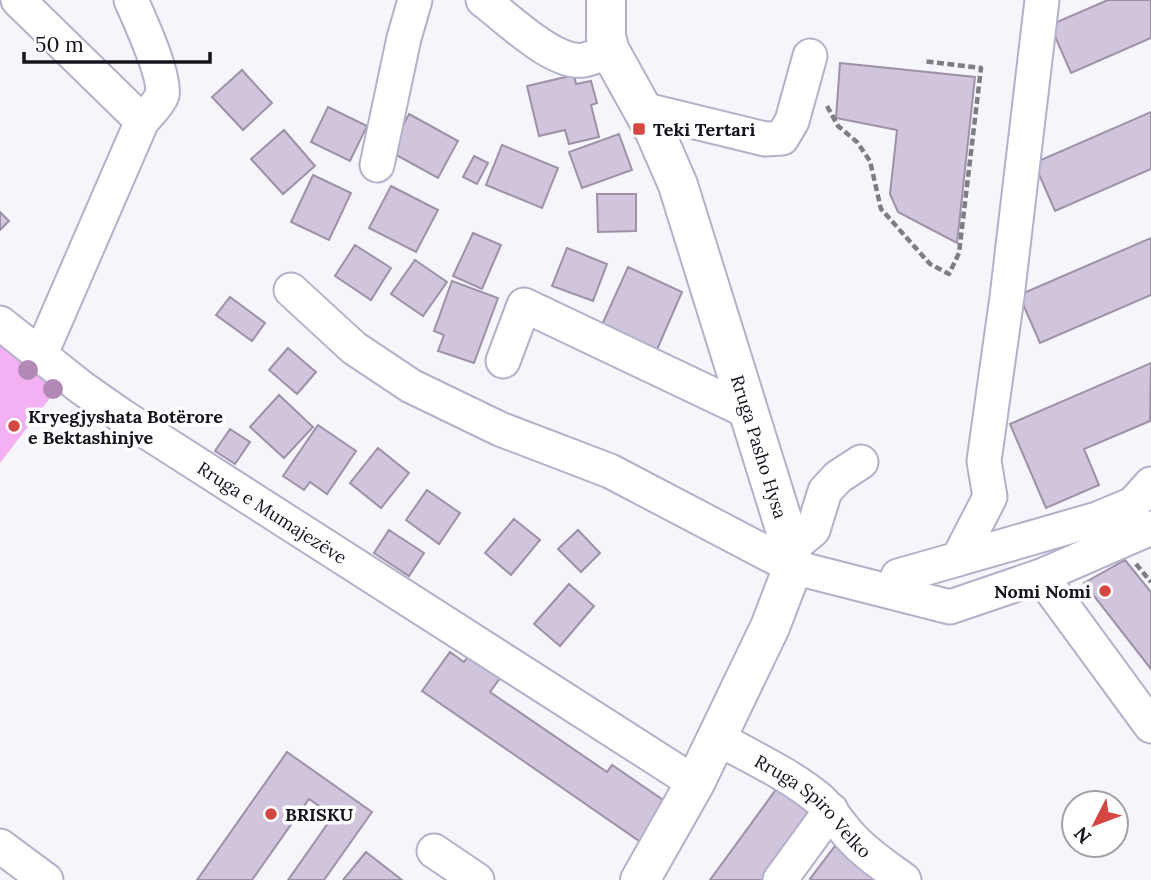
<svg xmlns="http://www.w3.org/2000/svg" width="1151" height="880" viewBox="0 0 1151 880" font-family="Lora,serif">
  <rect width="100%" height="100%" fill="#f6f5fb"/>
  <path fill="#f3b0f2" d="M0,340L57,389L0,463Z"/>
  <path fill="#d1c5dd" stroke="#9d91a8" stroke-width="2" d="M1108,0H1151V38L1071,73L1050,25Z
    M840,63L975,77L957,243L898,212L890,194L897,130L836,118Z
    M242,70L272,103L243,130L212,97Z
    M574,75L576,84L591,81L597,103L591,105L599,137L569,144L565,130L539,136L527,86Z
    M328,107L367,126L350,161L311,142Z
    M1151,112V169L1055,211L1034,163Z
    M409,114L458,141L438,178L389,151Z
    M284,130L315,166L283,194L251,159Z
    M619,134L632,170L582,188L569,152Z
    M502,145L558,168L542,208L486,185Z
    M474,156L488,163L477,184L463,177Z
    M313,175L351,193L329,240L291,222Z
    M391,186L438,210L416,252L369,228Z
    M597,194H636V231L598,232Z
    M0,212L9,221L0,230Z
    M473,233L501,245L482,289L453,276Z
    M1151,238V295L1040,343L1019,295Z
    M355,245L391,268L371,300L335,276Z
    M567,248L607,264L593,301L552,286Z
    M415,260L447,282L423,316L391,294Z
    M628,267L682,292L656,352L601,327Z
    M452,281L498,298L474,363L438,351L444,335L434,331Z
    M230,297L265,323L252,341L216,315Z
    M288,348L316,372L297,394L269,370Z
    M1151,363L1150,421L1084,449L1099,485L1046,508L1010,424Z
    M279,395L313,427L284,458L250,427Z
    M318,425L356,451L327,494L310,482L304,490L283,476Z
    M230,429L250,442L235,464L215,451Z
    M378,448L409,473L381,508L350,483Z
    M427,490L460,513L439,544L406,520Z
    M514,519L540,540L511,575L485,553Z
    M389,530L424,553L409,576L374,553Z
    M578,530L600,553L581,572L558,549Z
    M1125,560L1151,592V669L1084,583Z
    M569,584L594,606L560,646L534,624Z
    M450,652L464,662L471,652L503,674L490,692L607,772L612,765L672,806L645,845L422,691Z
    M287,752L372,812L324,880H288L333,816L309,799L252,880H197Z
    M780,784L815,809L763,880H710Z
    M835,846L880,880H812L810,879Z
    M366,852L402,880H343Z"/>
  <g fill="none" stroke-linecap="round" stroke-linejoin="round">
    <g stroke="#b3b1ca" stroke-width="37">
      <g id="minor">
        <path d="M18,0L142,121"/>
        <path d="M483,0C507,18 554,65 584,60C593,58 602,54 610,51"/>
        <path d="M642,109L765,139L782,138L792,121L810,56"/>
        <path d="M377,165L404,38L415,0"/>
        <path d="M291,290L354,348L411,386L500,429L610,471L793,567L950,607L1041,576L1151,528"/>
        <path id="s1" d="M0,323L82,388L122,416L695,783"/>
        <path d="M40,356L142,121C148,114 159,104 162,95C166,77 139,18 131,0"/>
        <path d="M503,361L524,305L747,411"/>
        <path d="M791,548L813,530L825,491L838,477L861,462"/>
        <path d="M958,559L1097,519L1133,504L1151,484"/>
        <path d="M898,576L958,559L990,497L984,461L1007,297L1042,0"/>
        <path d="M1041,576L1151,726"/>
        <path id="s2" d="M717,738C751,757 789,774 819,799C831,810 839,824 850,836C866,854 885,866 904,880"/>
        <path d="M0,846L46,880"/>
        <path d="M434,851L477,880"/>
        <path d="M780,880L831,810"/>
      </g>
    </g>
    <g stroke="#b3b1ca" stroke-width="42">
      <g id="major">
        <path id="s3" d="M606,0V37L610,51L655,132L678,185L791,548L793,567L770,627L695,783L640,880"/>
      </g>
    </g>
    <path stroke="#7e7d85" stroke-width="4.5" stroke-dasharray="7 3.5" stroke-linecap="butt" d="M827,106L838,126L857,142L870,161L881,209L930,264L949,274L959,253L981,68L923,61
      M1136,564L1151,582"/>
    <use href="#minor" stroke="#fff" stroke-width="33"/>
    <use href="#major" stroke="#fff" stroke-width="38"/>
  </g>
  <g fill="#b288b5">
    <circle cx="28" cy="370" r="10"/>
    <circle cx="53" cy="389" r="10"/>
  </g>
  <g fill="#d54743" stroke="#fff" stroke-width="2.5">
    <rect x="632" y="122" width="14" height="14" rx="3.5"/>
    <circle cx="14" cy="426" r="7"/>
    <circle cx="1105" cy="591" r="7"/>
    <circle cx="271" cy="814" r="7"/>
  </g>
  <g text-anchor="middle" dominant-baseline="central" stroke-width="7" stroke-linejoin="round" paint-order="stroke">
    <g font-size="18" font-weight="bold" fill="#15141d" stroke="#fff" text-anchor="start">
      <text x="653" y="129">Teki Tertari</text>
      <text x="28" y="416">Kryegjyshata Botërore<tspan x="28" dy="21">e Bektashinjve</tspan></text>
      <text x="1091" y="591" text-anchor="end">Nomi Nomi</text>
      <text x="285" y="814">BRISKU</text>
    </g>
    <g font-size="18" fill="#15141d" stroke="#fff">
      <text stroke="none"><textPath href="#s3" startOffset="476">Rruga Pasho Hysa</textPath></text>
      <text stroke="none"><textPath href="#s1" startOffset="332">Rruga e Mumajezëve</textPath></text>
      <text stroke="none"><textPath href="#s2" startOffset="119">Rruga Spiro Velko</textPath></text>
    </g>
  </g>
  <g transform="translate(1095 824) rotate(228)"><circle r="33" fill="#ffffff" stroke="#a1a1a5" stroke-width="2"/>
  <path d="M0-5L12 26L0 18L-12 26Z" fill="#d54743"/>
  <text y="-10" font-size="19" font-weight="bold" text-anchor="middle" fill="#15141d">N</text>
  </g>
  <path d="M24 52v10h186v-10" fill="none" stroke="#15141d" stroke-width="3.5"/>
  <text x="35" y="52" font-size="21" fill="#15141d" stroke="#ffffff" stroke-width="5" paint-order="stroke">50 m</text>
</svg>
